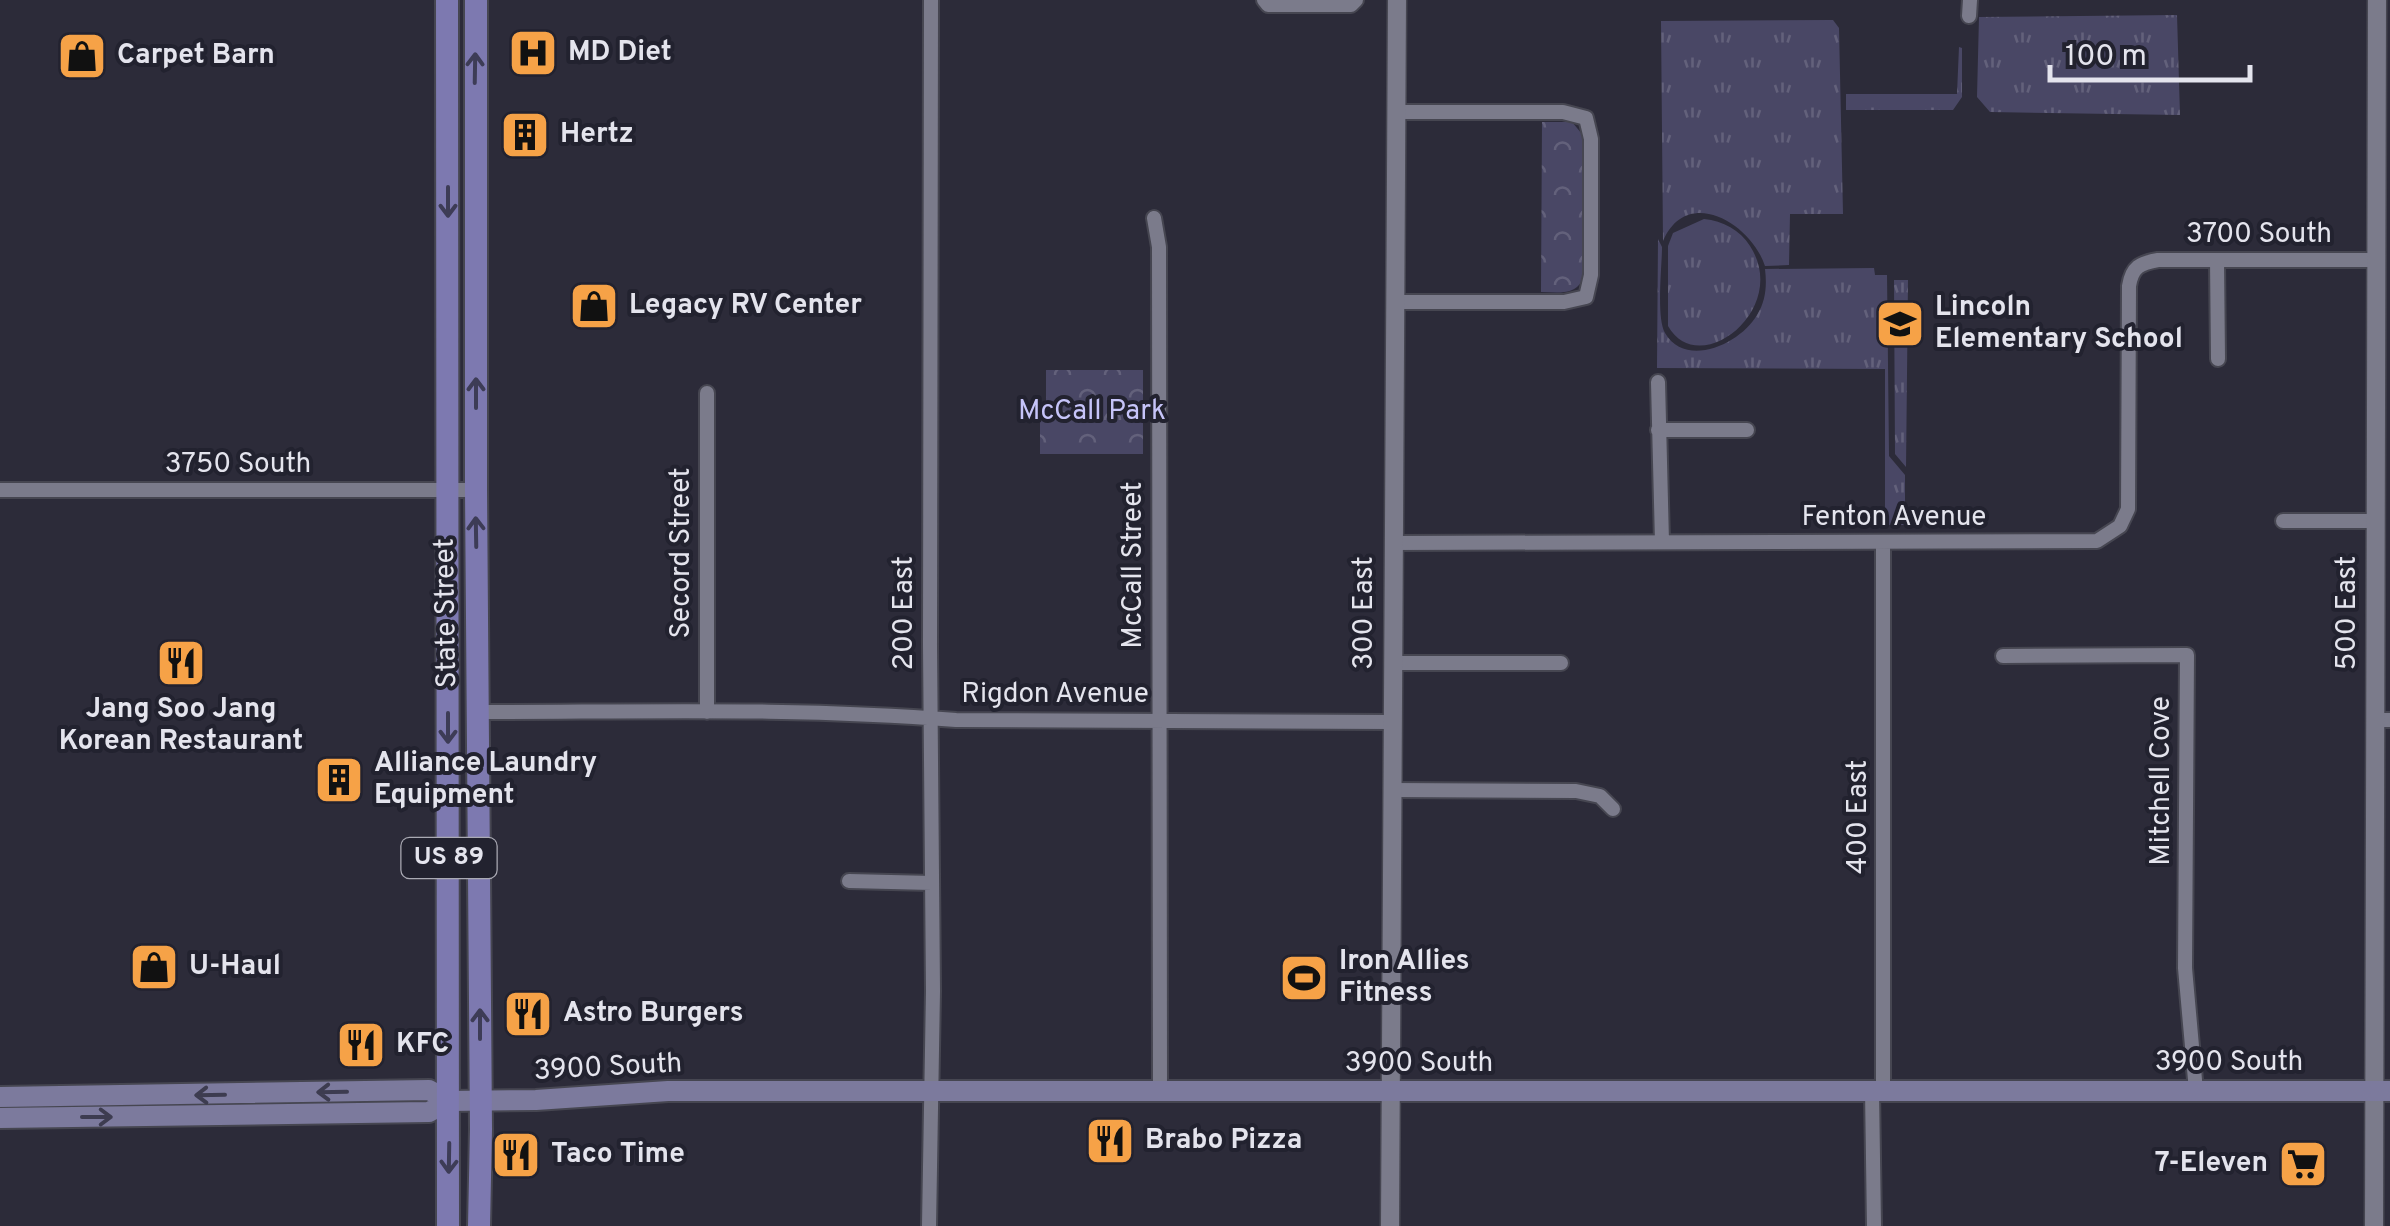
<svg xmlns="http://www.w3.org/2000/svg" width="2390" height="1226" viewBox="0 0 2390 1226" font-family="Overpass,sans-serif">
  <defs>
    <pattern id="grass-tufts" width="24" height="20" patternUnits="userSpaceOnUse" patternTransform="scale(2.5)"><rect width="24" height="20" fill="#494765"/><path d="M3 7l-1-3M5 7V3M7 7l1-3M15 17l-1-3M17 17v-4M19 17l1-3" fill="none" stroke="#63617b"/></pattern>
    <pattern id="forest-crowns" width="20" height="18" patternUnits="userSpaceOnUse" patternTransform="scale(2.5)"><rect width="20" height="18" fill="#494765"/><path d="M2 6a3 3 0 1 1 6 0M12 15a3 3 0 1 1 6 0" fill="none" stroke="#63617b"/></pattern>
  </defs>
  <rect width="100%" height="100%" fill="#2c2b39"/>
  <path fill="url(#grass-tufts)" d="M2177,15L2180,115L1990,112L1977,97L1979,17Z
    M1833,20L1839,28L1843,214H1790L1789,265L1765,266C1751,223 1687,185 1663,241L1661,21Z
    M1959,47L1962,48V97L1953,110H1846V94H1957Z
    M1704,219C1723,221 1740,230 1750,246C1791,309 1699,381 1668,326V246L1673,233Z
    M1658,239L1662,247C1662,266 1656,317 1665,333C1687,370 1742,342 1757,315C1766,301 1767,285 1765,269L1874,268L1875,275H1887L1889,456L1905,475V525H1885V369L1657,368Z
    M1894,280H1908L1906,467L1895,454Z"/>
  <path fill="url(#forest-crowns)" d="M1542,122H1572L1582,134V281C1573,296 1556,292 1541,292Z
    M1046,370H1143V454H1040V409L1046,408Z"/>
  <g fill="none" stroke-linecap="round" stroke-linejoin="round">
    <g stroke="#464651" stroke-width="18">
      <path id="minor" d="M1264,0L1268,5H1351L1356,0
        M1969,16L1970,0
        M1154,218L1159,247L1160,1091
        M2217,260L2218,359
        M1394,302H1564L1586,297L1591,275V139L1586,118L1563,112H1396
        M1658,382L1662,542
        M1658,430H1747
        M0,490H476
        M2283,521H2375
        M1393,543L2097,541L2120,526L2128,509L2129,286C2132,267 2140,263 2158,260H2376
        M1883,544V1090
        M2003,656L2187,655L2185,968L2196,1091
        M1393,663H1561
        M478,712C637,712 797,707 956,720L1392,722
        M707,712V393
        M2375,720H2390
        M1392,790L1576,791L1600,796L1613,809
        M849,881L932,883
        M1872,1090L1874,1226
        M929,1226L933,991L930,645L931,0"/>
    </g>
    <g stroke="#464651" stroke-width="21">
      <path id="tertiary" d="M1390,1226L1397,0
        M2374,1226L2377,0"/>
    </g>
    <g stroke="#464651" stroke-width="24">
      <path id="secondary" d="M0,1097L429,1090L449,1101
        M0,1118L429,1112L449,1101L536,1100L668,1091H2390"/>
    </g>
    <g stroke="#464651" stroke-width="26">
      <path id="primary" d="M447,0L448,1226
        M476,0V490L481,1129L479,1226"/>
    </g>
    <use href="#minor" stroke="#7b7b8b" stroke-width="14"/>
    <use href="#tertiary" stroke="#7b7b8b" stroke-width="18"/>
    <use href="#secondary" stroke="#7c7a9d" stroke-width="20"/>
    <use href="#primary" stroke="#7d79b0" stroke-width="22"/>
  </g>
  <defs><path id="oneway-shaft" d="M-6 0H5M1.5-3L5.5 0L1.5 3" fill="none" stroke-width="1.6" stroke-linecap="round" stroke-linejoin="round" transform="scale(2.5)"/></defs>
  <g stroke="#3d3c56">
    <use href="#oneway-shaft" transform="translate(475 68) rotate(-89)"/>
    <use href="#oneway-shaft" transform="translate(448 202) rotate(90)"/>
    <use href="#oneway-shaft" transform="translate(476 393) rotate(-90)"/>
    <use href="#oneway-shaft" transform="translate(476 532) rotate(-91)"/>
    <use href="#oneway-shaft" transform="translate(448 728) rotate(90)"/>
    <use href="#oneway-shaft" transform="translate(480 1024) rotate(-90)"/>
    <use href="#oneway-shaft" transform="translate(449 1158) rotate(91)"/>
  </g>
  <g stroke="#3d3c50">
    <use href="#oneway-shaft" transform="translate(332 1092) rotate(179)"/>
    <use href="#oneway-shaft" transform="translate(210 1095) rotate(179)"/>
    <use href="#oneway-shaft" transform="translate(97 1117)"/>
  </g>
  <defs>
    <g id="hospital-square" transform="scale(2.5)"><rect x="-9" y="-9" width="18" height="18" rx="4" fill="#f6a247" stroke="#22222f"/><path d="M-5-5h3v3.5h4V-5h3V5h-3V1.5h-4V5h-3Z" fill="#111"/></g>
    <g id="shop-square" transform="scale(2.5)"><rect x="-9" y="-9" width="18" height="18" rx="4" fill="#f6a247" stroke="#22222f"/><path d="M-5-2.5h2.3a2.7 3.5 0 0 1 5.4 0H5L5.5 6h-11ZM-1.5-2.5h3a1.5 2.3 0 0 0-3 0Z" fill="#111"/></g>
    <g id="building-square" transform="scale(2.5)"><rect x="-9" y="-9" width="18" height="18" rx="4" fill="#f6a247" stroke="#22222f"/><path d="M-4-6H4V6H1V3H-1V6H-4ZM-2.5-4.3h1.7v1.8h-1.7ZM.8-4.3h1.7v1.8H.8ZM-2.5-1h1.7V.8h-1.7ZM.8-1h1.7V.8H.8Z" fill="#111"/></g>
    <g id="school-square" transform="scale(2.5)"><rect x="-9" y="-9" width="18" height="18" rx="4" fill="#f6a247" stroke="#22222f"/><path d="M0-5L7-2L0 1L-7-2ZM-4 1L0 2.5L4 1V4Q0 6-4 4Z" fill="#111"/></g>
    <g id="restaurant-square" transform="scale(2.5)"><rect x="-9" y="-9" width="18" height="18" rx="4" fill="#f6a247" stroke="#22222f"/><path d="M-5-6h1v4h1v-4h1v4h1v-4h1v5L-1.5 .5V6h-2V.5L-5-1ZM5-6V6H3V1.5H1.5Q1.5-4 5-6Z" fill="#111"/></g>
    <g id="stadium-square" transform="scale(2.5)"><rect x="-9" y="-9" width="18" height="18" rx="4" fill="#f6a247" stroke="#22222f"/><path d="M0-5a6.5 5 0 1 0 0 10a6.5 5 0 1 0 0-10ZM-3.5-1.8h7v3.6h-7Z" fill="#111"/></g>
    <g id="supermarket-square" transform="scale(2.5)"><rect x="-9" y="-9" width="18" height="18" rx="4" fill="#f6a247" stroke="#22222f"/><path d="M-6-5.5h2.5l.6 2H6L4.5 2H-2.5L-4.4-4H-6ZM-1.5 3.2a1.3 1.3 0 1 0 .1 0ZM3 3.2a1.3 1.3 0 1 0 .1 0Z" fill="#111"/></g>
  </defs>
  <g fill-rule="evenodd">
    <use href="#hospital-square" x="533" y="53"/>
    <use href="#shop-square" x="82" y="56"/>
    <use href="#building-square" x="525" y="135"/>
    <use href="#shop-square" x="594" y="306"/>
    <use href="#school-square" x="1900" y="324"/>
    <use href="#restaurant-square" x="181" y="663"/>
    <use href="#building-square" x="339" y="780"/>
    <use href="#shop-square" x="154" y="967"/>
    <use href="#stadium-square" x="1304" y="978"/>
    <use href="#restaurant-square" x="528" y="1014"/>
    <use href="#restaurant-square" x="361" y="1045"/>
    <use href="#restaurant-square" x="1110" y="1141"/>
    <use href="#restaurant-square" x="516" y="1155"/>
    <use href="#supermarket-square" x="2303" y="1164"/>
  </g>
  <g text-anchor="middle" dominant-baseline="central" stroke-width="8" stroke-linejoin="round" paint-order="stroke">
    <rect fill="#22222f" stroke="#aaaab4" stroke-width="2.5" x="401.5" y="838" width="95" height="40" rx="8"/>
    <g font-size="25" font-weight="bold" fill="#e4e4ed">
      <text x="449" y="858">US 89</text>
    </g>
    <g font-size="28" font-weight="bold" fill="#e4e4ed" stroke="#22222f" text-anchor="start">
      <text x="568" y="53">MD Diet</text>
      <text x="117" y="56">Carpet Barn</text>
      <text x="560" y="135">Hertz</text>
      <text x="629" y="306">Legacy RV Center</text>
      <text x="1935" y="308">Lincoln<tspan x="1935" dy="32">Elementary School</tspan></text>
      <text x="181" y="710" text-anchor="middle">Jang Soo Jang<tspan x="181" dy="32">Korean Restaurant</tspan></text>
      <text x="374" y="764">Alliance Laundry<tspan x="374" dy="32">Equipment</tspan></text>
      <text x="1339" y="962">Iron Allies<tspan x="1339" dy="32">Fitness</tspan></text>
      <text x="189" y="967">U-Haul</text>
      <text x="563" y="1014">Astro Burgers</text>
      <text x="396" y="1045">KFC</text>
      <text x="1145" y="1141">Brabo Pizza</text>
      <text x="551" y="1155">Taco Time</text>
      <text x="2268" y="1164" text-anchor="end">7-Eleven</text>
    </g>
    <g font-size="28" fill="#e4e4ed" stroke="#22222f">
      <text x="2259" y="235">3700 South</text>
      <text x="238" y="465">3750 South</text>
      <text x="1894" y="518">Fenton Avenue</text>
      <text transform="translate(682 553) rotate(-90)">Secord Street</text>
      <text transform="translate(1134 565) rotate(-90)">McCall Street</text>
      <text transform="translate(447 613) rotate(-91)">State Street</text>
      <text transform="translate(905 613) rotate(-90)">200 East</text>
      <text transform="translate(1365 613) rotate(-90)">300 East</text>
      <text transform="translate(2348 613) rotate(-90)">500 East</text>
      <text x="1055" y="695">Rigdon Avenue</text>
      <text transform="translate(2162 781) rotate(-90)">Mitchell Cove</text>
      <text transform="translate(1859 817) rotate(-90)">400 East</text>
      <text x="2229" y="1063">3900 South</text>
      <text x="1419" y="1064">3900 South</text>
      <text transform="translate(608 1068) rotate(-3)">3900 South</text>
    </g>
    <g font-size="28" fill="#c6c4f9" stroke="#22222f">
      <text x="1092" y="412">McCall Park</text>
    </g>
  </g>
  <path d="M2050 65v15h200v-15" fill="none" stroke="#e4e4ed" stroke-width="5"/>
  <text x="2065" y="65" font-size="30" fill="#e4e4ed" stroke="#22222f" stroke-width="8" paint-order="stroke">100 m</text>
</svg>
